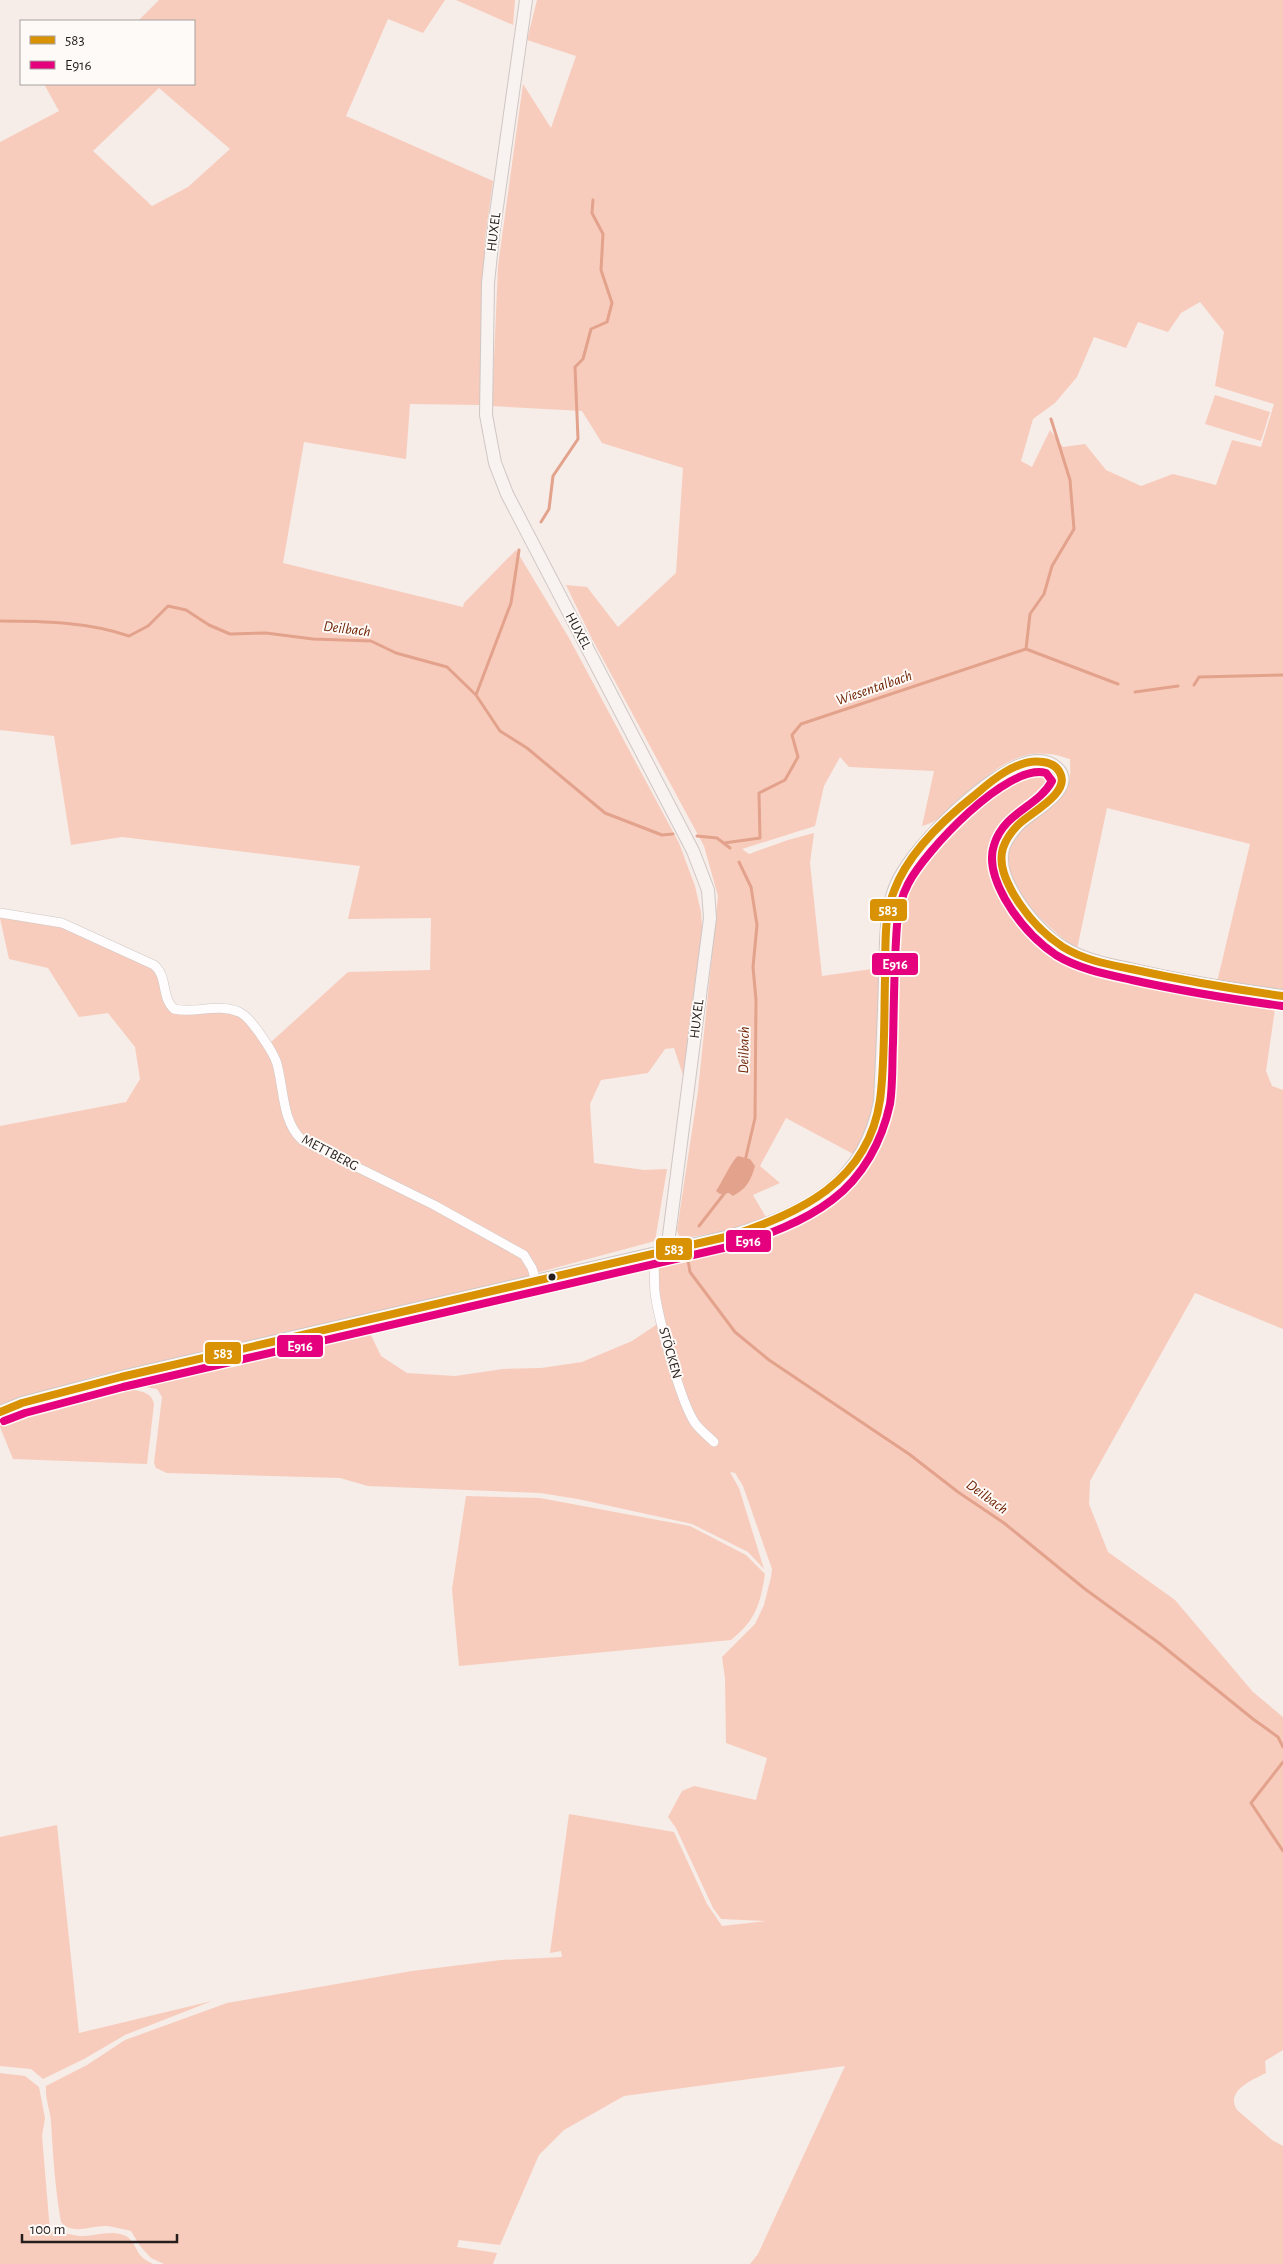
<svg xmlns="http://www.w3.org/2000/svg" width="1283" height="2264" viewBox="0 0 1283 2264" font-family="'Alegreya Sans',sans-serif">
  <rect width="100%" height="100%" fill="#f6ece8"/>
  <path fill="#f8ccbc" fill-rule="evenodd" d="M159,0H445L423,33L388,19L346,116L493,181L485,239L481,405L410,404L406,459L304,442L283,563L463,607L464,603L516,550L569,638L679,843L695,886L701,912L703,941L683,1075L674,1048L665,1049L648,1073L601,1080L590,1104L594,1163L644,1170L667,1169L655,1241L536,1273L526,1253L303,1139L296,1131L270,1043L348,972L430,970L431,918L348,919L360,866L122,837L71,845L54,736L0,730V142L59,111L44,84H194V21H138ZM159,88L230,149L188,187L152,206L93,151Z
    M456,0H515L513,25Z
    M537,0H1283V989L1217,982L1250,844L1107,808L1077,949C1047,927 986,876 1016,836C1030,816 1063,807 1069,782C1071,776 1070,766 1070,759C1063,757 1055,754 1047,754C1012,749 981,781 957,803C946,813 937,822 922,826L934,771L849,767L840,757L824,786L815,826L742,849L749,854L788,840L814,833L810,863L822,976L879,968L874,1119L855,1155L786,1118L760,1166L780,1183L753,1195L767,1219L731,1230L680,1239L677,1230L698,1091L718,896L704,846L591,637L566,585L587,587L618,627L676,573L683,468L602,443L582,411L492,406L498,266L523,84L551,128L576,56L527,40ZM1200,302L1224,332L1215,386L1274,404L1261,447L1232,440L1216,485L1173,474L1141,486L1106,470L1085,444L1063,447L1050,430L1032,467L1021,461L1033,419L1055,403L1077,377L1094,337L1126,348L1138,322L1168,332L1181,313Z
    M1215,395L1270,412L1261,441L1205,424Z
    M1029,768L1046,770L1053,774L1054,778L1051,791L998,851L997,871L1010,898L1042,938L1130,975L1276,1002L1266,1071L1272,1086L1283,1090V1329L1195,1293L1090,1481L1089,1504L1108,1552L1175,1600L1253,1692L1283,1717V2050L1265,2061L1266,2073C1252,2080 1225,2091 1237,2110L1272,2140L1283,2146V2264H750L758,2254L845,2066L624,2096L564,2130L539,2155L500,2245L459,2240L457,2247L497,2253L493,2264H164L151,2258L140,2246L131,2231C123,2229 115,2227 107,2226C91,2225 73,2236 61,2222C55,2188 53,2155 51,2121C50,2109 45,2099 46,2086L87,2065L125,2040L227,2003L412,1971L501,1960L562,1957L561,1951L550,1953L569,1814L674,1832L707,1904L722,1926L766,1921L721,1919L713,1908L676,1828L668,1817L682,1791L694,1786L756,1800L767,1758L726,1743L725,1678L722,1657L755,1624L764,1605L771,1577L772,1569L743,1486L735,1473L730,1472L739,1488L764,1569L748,1552L692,1524L578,1499L540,1493L368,1486L340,1478L167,1473L156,1468L154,1463L162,1397L157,1389L129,1384L128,1381L366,1325L381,1356L407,1373L455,1376L503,1369L541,1368L582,1362L632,1341L659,1323L689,1412L651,1274L661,1265V1259L765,1230L816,1207L848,1181L880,1135L887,1103L893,908C900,891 908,875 918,860C938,832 982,791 1011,774C1016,771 1024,770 1029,768Z
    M0,918L59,925L150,967L158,974L165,1004L225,1012L238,1015L247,1021L274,1063L292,1134L522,1256L531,1277L92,1377L0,1407V1126L126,1102L140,1079L135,1047L108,1013L79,1017L48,968L9,959Z
    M118,1384C130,1393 151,1387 154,1404L147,1464L13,1459L0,1427V1418L39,1404Z
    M466,1496L540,1498L690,1526L746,1555L765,1574C760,1605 756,1620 731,1640L459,1666L452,1589Z
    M57,1825L79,2033L212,2001L125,2035L84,2059L43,2079L31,2069L0,2066V1837Z
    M0,2073L25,2076L39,2087L45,2118L42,2136L50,2231C61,2231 69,2235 80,2236C95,2236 113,2229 126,2236C133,2240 136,2249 140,2255C143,2259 148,2261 153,2264H0Z"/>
  <path fill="#e3a28c" d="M738,1156L750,1159L755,1166C751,1181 746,1189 733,1196L729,1193L720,1194L716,1191C721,1184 732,1160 738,1156Z"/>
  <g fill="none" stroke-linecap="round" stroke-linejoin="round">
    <path stroke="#e3a28c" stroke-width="3" d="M541,522L549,509L553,476L578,439L575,367L583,359L591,329L607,322L612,303L601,270L603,234L592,213L593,200
      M0,621C43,621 88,622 129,636L148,626L168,606L186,610L209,625L230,634L266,633L313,639L371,641L396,653L447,667L476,695L500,731L527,748L605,813L662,835L673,834
      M1026,649L1030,614L1044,594L1052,566L1074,529L1070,480L1051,419
      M1194,685L1199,677L1283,675
      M1135,692L1178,686
      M476,695L511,603L519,550
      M697,836L717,838L730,848
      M724,843L760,838L759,793L785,780L798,757L792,735L801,724L1026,649L1118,684
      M739,862L751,887L757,925L753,967L756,1000L755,1118L745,1161
      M699,1226L727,1190
      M688,1260L690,1272L735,1332L769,1360L909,1454L958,1492L1004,1523L1085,1589L1159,1643L1253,1719L1278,1737L1283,1747
      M1283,1762L1251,1803L1283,1851"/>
    <g stroke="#cfc7c4" stroke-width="10">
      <path id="street" d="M0,913L62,923L154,965C168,976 161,998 174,1009C195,1014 217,1003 239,1012C248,1016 252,1024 258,1031C265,1041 274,1053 277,1064C284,1089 282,1122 302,1140L434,1205L524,1255L532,1268L536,1281
        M653,1254C655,1267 654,1280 655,1293C659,1320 680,1401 695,1423C700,1430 708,1436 714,1442"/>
    </g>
    <g stroke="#cfc7c4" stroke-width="14">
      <path id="secondary" d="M526,0L493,235L488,283L486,415L495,463L507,494L693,851L708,890L710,918L667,1251
        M0,1412L22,1403L121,1377L730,1236C806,1213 864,1185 880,1101C882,1059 884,1018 885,976C886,949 885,919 893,893C905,855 966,797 1000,776C1015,766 1040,753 1057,768C1079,788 1031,812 1020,823C1013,830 1006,839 1003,849C1000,862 1004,876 1010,887C1022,911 1046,939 1070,951C1089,961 1110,965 1130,969C1180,981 1232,989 1283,996"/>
    </g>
    <use href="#street" stroke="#fefcfc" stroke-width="9"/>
    <use href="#secondary" stroke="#f8f2f0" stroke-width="12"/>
    <g stroke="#fefaf8" stroke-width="11">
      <path id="bus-1" d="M0,1412L22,1403L121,1377L730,1236C800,1213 868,1182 880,1100C885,1062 884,1017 885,979C886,950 883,918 894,891C908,853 943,820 975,795C992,780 1018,758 1043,762C1050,763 1057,766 1060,773C1071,793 1030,813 1018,825C1012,831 1006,839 1003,848C998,864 1006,881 1014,895C1026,915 1043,934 1063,947C1084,960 1107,964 1131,969C1181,980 1232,989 1283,996"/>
    </g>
    <g stroke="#fefaf8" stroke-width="11">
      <path id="bus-2" d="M4,1421L25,1413L123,1387L732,1246C767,1235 803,1222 832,1200C863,1177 882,1141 890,1104C893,1084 892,1063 893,1043C894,1003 894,964 897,925C899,910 901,897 908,884C924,852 1008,762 1046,773L1052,781C1038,807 1004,812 994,845C988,863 996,883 1005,899C1017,920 1035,941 1056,955C1079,969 1105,974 1132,980C1181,991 1231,999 1282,1006"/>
    </g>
    <use href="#bus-1" stroke="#d89204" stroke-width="8"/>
    <use href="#bus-2" stroke="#e5007d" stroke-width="8"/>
  </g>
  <circle fill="#251e1c" stroke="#fefaf8" stroke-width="2" cx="552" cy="1277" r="4.5"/>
  <g text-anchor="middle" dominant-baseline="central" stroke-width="4" stroke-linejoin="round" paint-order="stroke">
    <g font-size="14" fill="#251e1c" stroke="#fefaf8">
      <text transform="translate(494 232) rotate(-83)">HUXEL</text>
      <text transform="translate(578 631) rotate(62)">HUXEL</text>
      <text transform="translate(697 1019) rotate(-83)">HUXEL</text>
      <text transform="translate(330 1153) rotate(28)">METTBERG</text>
      <text transform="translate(670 1353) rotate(74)">STÖCKEN</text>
    </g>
    <g font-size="15" font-style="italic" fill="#6f2100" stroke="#fefaf8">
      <text transform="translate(347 629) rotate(7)">Deilbach</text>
      <text transform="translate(874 688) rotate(-19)">Wiesentalbach</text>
      <text transform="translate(744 1050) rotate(-89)">Deilbach</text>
      <text transform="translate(987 1497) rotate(36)">Deilbach</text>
    </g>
  </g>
  <g stroke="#fefaf8" stroke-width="2">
    <rect x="869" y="898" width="39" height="24" rx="5" fill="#d89204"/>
    <rect x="871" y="952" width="48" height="24" rx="5" fill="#e5007d"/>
    <rect x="725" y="1229" width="47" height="24" rx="5" fill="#e5007d"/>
    <rect x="655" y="1237" width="38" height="24" rx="5" fill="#d89204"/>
    <rect x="276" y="1334" width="48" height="24" rx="5" fill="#e5007d"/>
    <rect x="204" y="1341" width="38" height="24" rx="5" fill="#d89204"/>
  </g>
  <g font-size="14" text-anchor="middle" font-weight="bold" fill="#fff">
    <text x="888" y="915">583</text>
    <text x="895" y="969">E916</text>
    <text x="748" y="1246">E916</text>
    <text x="674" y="1254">583</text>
    <text x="300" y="1351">E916</text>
    <text x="223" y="1358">583</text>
  </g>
  <rect x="20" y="20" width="175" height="65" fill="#fefaf8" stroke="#a7a2a0"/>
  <rect x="30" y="36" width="25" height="8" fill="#d89204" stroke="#a7a2a0"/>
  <text x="65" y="45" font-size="15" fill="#251e1c">583</text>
  <rect x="30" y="61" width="25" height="8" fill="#e5007d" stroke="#a7a2a0"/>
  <text x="65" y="70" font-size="15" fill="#251e1c">E916</text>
  <path d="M22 2234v8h155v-8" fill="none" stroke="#251e1c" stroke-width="2.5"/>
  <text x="30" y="2234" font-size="15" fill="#251e1c" stroke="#fefaf8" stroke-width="4" paint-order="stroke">100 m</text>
</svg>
